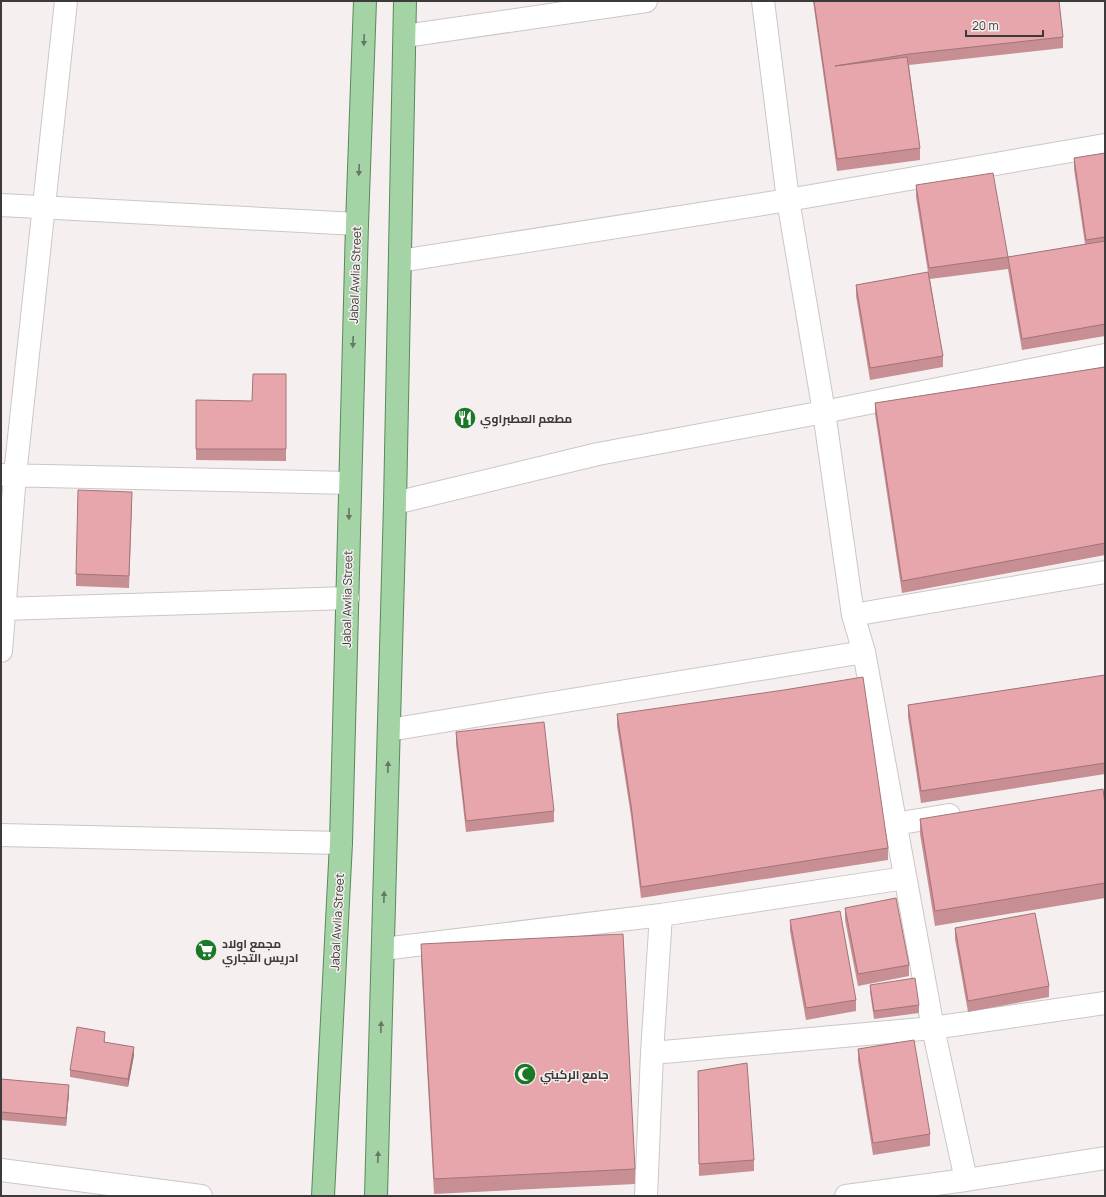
<svg xmlns="http://www.w3.org/2000/svg" width="1106" height="1197" viewBox="0 0 1106 1197" font-family="Manrope,Cairo,sans-serif">
  <rect width="100%" height="100%" fill="#f5efef"/>
  <g fill="none" stroke-linecap="round" stroke-linejoin="round">
    <g stroke="#ccc7c7" stroke-width="24">
      <path id="minor" d="M763,1L788,200L824,412L853,615L864,652L933,1028L966,1180
        M405,36L646,1
        M1,205L357,224
        M400,261L788,200L1105,145
        M1,475L350,483
        M395,503L598,454L824,412L1105,355
        M1,609L348,598
        M853,615L1105,572
        M1,651L15,475L66,1
        M389,730L864,652
        M895,824L949,815
        M1,835L341,843
        M383,949L661,915L905,878
        M652,1053L933,1028L1105,1003
        M1,1170L201,1196
        M646,1196L652,1053L661,915
        M846,1196L966,1180L1105,1158"/>
    </g>
    <g stroke="#588a5a" stroke-width="24">
      <path id="primary" d="M323,1196L341,843L357,224L365,1
        M376,1196L395,503L405,1"/>
    </g>
    <use href="#minor" stroke="#fff" stroke-width="22"/>
    <use href="#primary" stroke="#a4d3a6" stroke-width="22"/>
  </g>
  <path fill="#c78e94" d="M813,1H1059L1063,37V48L909,65L920,148V160L837,171Z
    M1105,153V336L1022,350L1008,269L930,279L943,356V367L870,380L856,296V285L928,272L916,197V185L1008,257L1085,244L1074,169V158Z
    M1105,367V555L902,593L875,414V403Z
    M286,374V461L196,460V400L252,401Z
    M132,504L129,588L76,586V574Z
    M1105,675V774L921,803L908,717V705Z
    M617,714L888,848V860L641,898L631,816L617,726Z
    M456,732L554,811V822L466,832L456,744Z
    M1105,804V898L935,926L920,834V819Z
    M845,908L909,965V976L858,986L845,920Z
    M790,920L856,1000V1011L806,1020L790,931Z
    M955,928L1049,986V997L968,1012L955,939Z
    M421,944L635,1169V1184L434,1194L421,959Z
    M870,985L919,1005V1013L874,1019L870,992Z
    M105,1040V1043L134,1055L128,1087L70,1077V1070Z
    M858,1049L930,1134V1146L873,1155L858,1061Z
    M698,1071L754,1160V1171L699,1176Z
    M1,1079L69,1093L66,1126L1,1120Z"/>
  <path fill="#a27478" d="M134,1047V1055L128,1087V1079Z
    M69,1085V1093L66,1126V1118Z"/>
  <path fill="#e7a5ac" stroke="#a27478" d="M814,1H1059L1063,37L909,54L835,66L907,57L920,148L837,159Z
    M1105,153V237L1086,240L1074,158Z
    M993,173L1008,257L1105,241V324L1022,339L1008,257L929,268L916,185Z
    M928,272L943,356L870,368L856,285Z
    M1105,367V543L902,581L875,403Z
    M253,374H286V449H196V400L252,401Z
    M78,490L132,492L129,576L76,574Z
    M1105,675V763L921,791L908,705Z
    M863,677L888,848L641,887L631,805L617,714L784,690Z
    M544,722L554,811L466,821L456,732Z
    M1103,789L1105,804V883L935,911L920,819Z
    M896,898L909,965L858,974L845,908Z
    M840,911L856,1000L806,1008L790,920Z
    M1035,913L1049,986L968,1001L955,928Z
    M623,934L635,1169L434,1179L421,944Z
    M915,978L919,1005L874,1011L870,985Z
    M77,1027L105,1032L104,1042L134,1047L128,1079L70,1070Z
    M914,1040L930,1134L873,1143L858,1049Z
    M747,1063L754,1160L699,1164L698,1071Z
    M1,1079L69,1085L66,1118L1,1112Z"/>
  <defs><path id="oneway-solid" d="M-6-.8H1V-3.2L6.5 0L1 3.2V.8H-6Z"/></defs>
  <g fill="#667765">
    <use href="#oneway-solid" transform="translate(364 40) rotate(92)"/>
    <use href="#oneway-solid" transform="translate(359 170) rotate(92)"/>
    <use href="#oneway-solid" transform="translate(353 342) rotate(92)"/>
    <use href="#oneway-solid" transform="translate(349 514) rotate(91)"/>
    <use href="#oneway-solid" transform="translate(388 767) rotate(-88)"/>
    <use href="#oneway-solid" transform="translate(384 897) rotate(-88)"/>
    <use href="#oneway-solid" transform="translate(381 1027) rotate(-88)"/>
    <use href="#oneway-solid" transform="translate(378 1157) rotate(-88)"/>
  </g>
  <defs>
    <g id="restaurant-disc" transform="scale(1.15)"><circle r="9.5" fill="#1a7828" stroke="#f5efef"/><path d="M-5-6h1v4h1v-4h1v4h1v-4h1v5L-1.5 .5V6h-2V.5L-5-1ZM5-6V6H3V1.5H1.5Q1.5-4 5-6Z" fill="#fff"/></g>
    <g id="supermarket-disc" transform="scale(1.15)"><circle r="9.5" fill="#1a7828" stroke="#f5efef"/><path d="M-6-5.5h2.5l.6 2H6L4.5 2H-2.5L-4.4-4H-6ZM-1.5 3.2a1.3 1.3 0 1 0 .1 0ZM3 3.2a1.3 1.3 0 1 0 .1 0Z" fill="#fff"/></g>
    <g id="mosque-disc" transform="scale(1.15)"><circle r="9.5" fill="#1a7828" stroke="#f5efef"/><path d="M3.5-4.9A6 6 0 1 0 3.5 4.9A5 5 0 1 1 3.5-4.9Z" fill="#fff"/></g>
  </defs>
  <g fill-rule="evenodd">
    <use href="#restaurant-disc" x="465" y="418"/>
    <use href="#supermarket-disc" x="206" y="950"/>
    <use href="#mosque-disc" x="525" y="1074"/>
  </g>
  <g text-anchor="middle" dominant-baseline="central" stroke-width="3" stroke-linejoin="round" paint-order="stroke">
    <g font-size="12" fill="#3c3a3a" stroke="#f5efef">
      <text transform="translate(355 275) rotate(-88)">Jabal Awlia Street</text>
      <text transform="translate(347 599) rotate(-89)">Jabal Awlia Street</text>
      <text transform="translate(337 922) rotate(-87)">Jabal Awlia Street</text>
    </g>
    <g font-size="12" font-weight="bold" fill="#3c3a3a" stroke="#f5efef" text-anchor="start">
      <text x="480" y="418">مطعم العطبراوي</text>
      <text x="222" y="943">مجمع اولاد<tspan x="222" dy="14">ادريس التجاري</tspan></text>
      <text x="540" y="1074">جامع الركيني</text>
    </g>
  </g>
  <rect width="1106" height="1197" fill="none" stroke="#3c3a3a" stroke-width="4"/>
  <path d="M966 30v6h77v-6" fill="none" stroke="#3c3a3a" stroke-width="2"/>
  <text x="972" y="30" font-size="12" fill="#3c3a3a" stroke="#f5efef" stroke-width="3" paint-order="stroke">20 m</text>
</svg>
